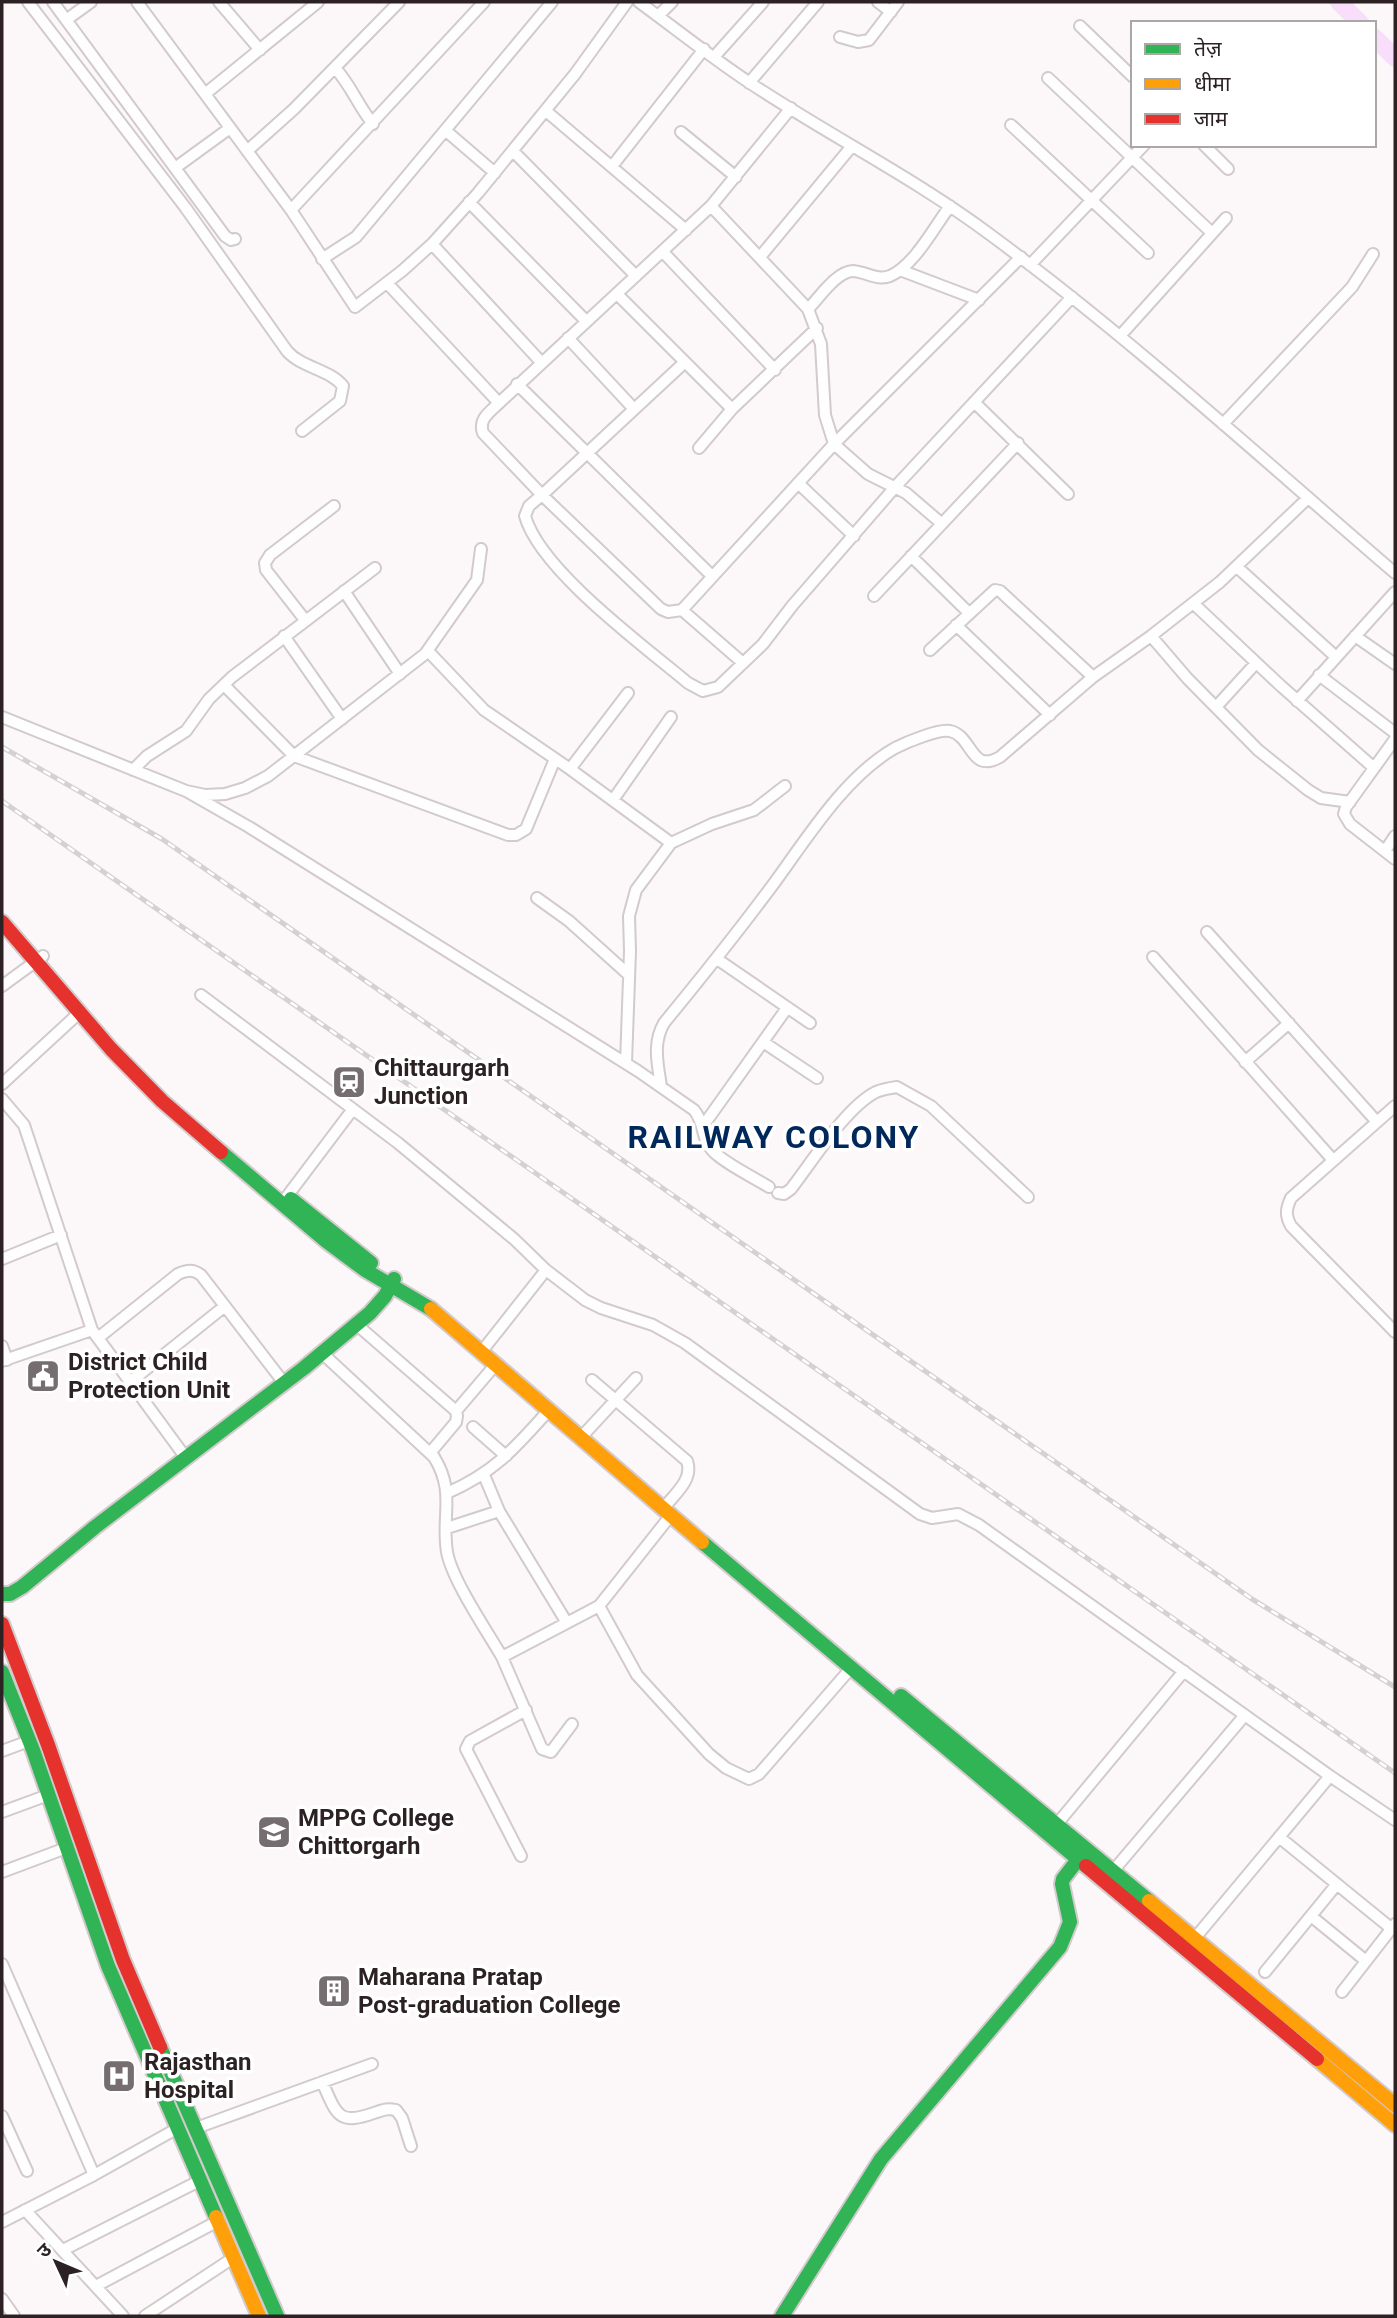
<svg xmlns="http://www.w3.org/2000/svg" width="1397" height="2318" viewBox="0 0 1397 2318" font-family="Roboto,'Noto Sans Devanagari',sans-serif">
  <rect width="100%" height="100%" fill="#fcf8f9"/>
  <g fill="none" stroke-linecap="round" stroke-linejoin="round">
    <path stroke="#f8defb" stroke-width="18" d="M1339,2L1360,23
      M1374,37L1395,58"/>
    <g stroke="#d2cacc" stroke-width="14">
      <path id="street" d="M28,2L185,207L287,351C302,368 329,369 343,386L340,401L302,431
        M53,2L225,236L231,240L235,239
        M137,2L205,94L318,2
        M219,2L260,50
        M639,2C676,29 712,58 750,83C830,136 916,179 992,236C1133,340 1262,459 1395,573
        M878,2L891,12
        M658,16L672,2
        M66,20L91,2
        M1080,26L1133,77
        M840,37L858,42L869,40L898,2
        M714,57L763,2
        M335,68C351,85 358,106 373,124
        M1048,78L1212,233
        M749,83L818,2
        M205,94L291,210L355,307L402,271L432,244L478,193L575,74L627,2
        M546,111L686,230
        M1011,125L1148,253
        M445,130L495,173
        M681,132L736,177
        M1204,145L1228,169
        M247,151L294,109L399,2
        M513,151L636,276
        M613,165L704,49
        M175,168L230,128
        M469,202L586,321
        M711,206L791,108
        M291,210L484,2
        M432,244L541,362
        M663,252L775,370
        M760,257L852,146
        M322,259L356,237L552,2
        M1030,265L1144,145
        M900,270L979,300
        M387,283L499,403L711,206L808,309C819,298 837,271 853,271C867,272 877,281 890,276C914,266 935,226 950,206
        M617,294L732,409
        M808,309L821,344L825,415L834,444L868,474L906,493L941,523
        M1120,336L1226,218
        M568,338L634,409
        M685,362L542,495L661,609L668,612L682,610L834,444L1021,257
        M517,384L712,576
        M974,402L1068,494
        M499,403C490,412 478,419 483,433L542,495L529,506L525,516C540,570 644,646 688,683L703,691L718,687L763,644L792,606L896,486L1072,297
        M1223,424L1352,287L1373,254
        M699,448L732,409L817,328
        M798,483L854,536
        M911,556L969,613
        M1237,567L1336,657
        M344,591L400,674
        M874,596L1018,443
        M1194,604L1281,686L1373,767
        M682,610L743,663
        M305,620L266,570L265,563L270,555L334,506
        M956,625L1050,715
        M284,636L342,719
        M1151,636L1187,678L1258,750L1308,790L1321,798L1350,802
        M1355,636L1395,664
        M930,650L995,590L1000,591L1093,677
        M428,651L484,710L570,769L671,843
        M1319,675L1395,733
        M224,685L294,756L508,835H516L526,829L555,759
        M1297,701L1395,592
        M1216,707L1256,663
        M2,717L186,791L205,795L225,794L245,788L268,776L425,654L477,580L481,549
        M1395,739L1346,807L1344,814L1350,824L1395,859
        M570,769L628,693
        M133,770L147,756L186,731L209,699L232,677L375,568
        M186,791L249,827L638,1071L694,1110C705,1123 701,1138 712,1150C722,1162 755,1178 769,1187
        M613,800L671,717
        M1385,851L1395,836
        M537,898L569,921L629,975
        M1207,932L1377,1122
        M1153,957L1333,1160
        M717,959L810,1023
        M2,986L43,956
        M201,995L398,1143L514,1239L546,1270L585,1300L601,1308L653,1325L685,1343L920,1514L932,1518L958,1514L979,1525L1330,1776L1395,1820
        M763,1042L817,1078
        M1245,1062L1289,1023
        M626,1063L630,951L629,916L636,890L671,843L712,824L754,810L785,786
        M2,1084L79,1013
        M661,1087C658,1064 652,1044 664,1023C701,978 737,933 772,886C806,840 844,777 895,748C907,742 938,729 950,731C973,736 970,774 1000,757L1093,677L1151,636L1220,582L1308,498
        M2,1099L24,1125L92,1330L186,1458
        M1395,1106L1291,1198C1286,1209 1285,1215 1291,1226L1395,1332
        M703,1126L787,1008
        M778,1193L784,1194L791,1189C812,1162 846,1107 876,1092C883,1089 890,1088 897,1087L931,1106L1028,1197
        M282,1203L353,1109
        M2,1259L61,1235
        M356,1324L456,1411
        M98,1338L178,1274C187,1270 193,1269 201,1275L284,1383
        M2,1346L7,1360
        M486,1346L546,1270
        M322,1353L434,1457C456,1493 441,1515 447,1552C452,1580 487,1631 502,1657L599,1606L671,1515
        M2,1361L92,1330
        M592,1380L687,1461C693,1478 678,1491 668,1503
        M130,1382L225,1306
        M473,1427L506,1456
        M586,1432L636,1378
        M430,1453L456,1422L457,1416L456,1411L496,1364
        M484,1475L499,1511
        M447,1493C495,1472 515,1448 549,1410
        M447,1528L499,1511L567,1623
        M599,1606L637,1675L709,1754L726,1768L749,1779L759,1774L852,1667
        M502,1657L542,1749L551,1752L572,1724
        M2,1751L29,1741
        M2,1812L48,1795
        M1057,1824L1184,1671
        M1279,1837L1392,1929
        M521,1856L466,1749L470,1741L526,1710
        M1113,1871L1245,1715
        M2,1872L66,1848
        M1311,1916L1366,1961
        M1195,1938L1330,1776
        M2,1964L94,2175
        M1265,1972L1337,1884
        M1342,1992L1395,1924
        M322,2082C337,2114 337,2126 374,2113C383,2110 387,2108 396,2110L402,2118L411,2146
        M2,2116L27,2171
        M196,2128L372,2064
        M25,2210L123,2316
        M2,2222L94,2175L178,2128
        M63,2250L201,2180
        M96,2286L218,2221
        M2,2299L14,2316
        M145,2316L233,2258"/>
    </g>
    <g stroke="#d2cacc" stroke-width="18">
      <path id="fast" d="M221,1152L326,1241L365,1270L431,1309
        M291,1199L371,1263
        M702,1542L1086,1866
        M2,1594H10L22,1587L95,1527L304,1368L370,1313L385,1296L394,1279
        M2,1672L33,1750L108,1966L216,2217
        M901,1696L1149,1901
        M160,2047L277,2316
        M782,2316L881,2159L1060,1947L1070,1922L1062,1884L1063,1879L1083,1853"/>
    </g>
    <g stroke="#d2cacc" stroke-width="18">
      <path id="slow" d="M431,1309L702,1542
        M1149,1901L1395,2105
        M1317,2059L1395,2125
        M216,2217L259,2316"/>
    </g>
    <g stroke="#d2cacc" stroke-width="18">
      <path id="jam" d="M2,922L111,1049L162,1101L221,1152
        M2,1624L48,1745L123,1960L160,2047
        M1086,1866L1317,2059"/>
    </g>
    <use href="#street" stroke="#fffefe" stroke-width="10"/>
    <use href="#fast" stroke="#30b455" stroke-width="14"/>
    <use href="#slow" stroke="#ff9f0a" stroke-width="14"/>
    <use href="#jam" stroke="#e5322d" stroke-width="14"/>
    <g stroke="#d3d1d2" stroke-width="5">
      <path id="rail" d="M2,747L162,839L1252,1599L1395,1687
        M2,801L1395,1773"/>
    </g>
    <use href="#rail" stroke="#fff" stroke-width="2.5" stroke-dasharray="8" stroke-linecap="butt"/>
  </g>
  <defs>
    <g id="station-square" transform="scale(1.75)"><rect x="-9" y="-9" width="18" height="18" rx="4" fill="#756d6f" stroke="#fff"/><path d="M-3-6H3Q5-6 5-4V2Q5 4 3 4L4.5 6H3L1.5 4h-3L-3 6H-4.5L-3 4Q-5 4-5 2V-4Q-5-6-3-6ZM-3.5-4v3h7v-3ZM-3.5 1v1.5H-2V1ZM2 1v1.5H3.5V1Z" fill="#fff"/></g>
    <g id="civic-square" transform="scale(1.75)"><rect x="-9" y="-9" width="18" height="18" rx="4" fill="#756d6f" stroke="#fff"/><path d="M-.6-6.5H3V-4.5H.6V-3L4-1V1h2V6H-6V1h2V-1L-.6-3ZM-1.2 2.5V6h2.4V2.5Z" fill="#fff"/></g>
    <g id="university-square" transform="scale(1.75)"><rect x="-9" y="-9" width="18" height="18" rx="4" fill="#756d6f" stroke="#fff"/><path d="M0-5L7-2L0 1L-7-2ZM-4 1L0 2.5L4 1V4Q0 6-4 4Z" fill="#fff"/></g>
    <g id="building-square" transform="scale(1.75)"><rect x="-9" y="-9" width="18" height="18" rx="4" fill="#756d6f" stroke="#fff"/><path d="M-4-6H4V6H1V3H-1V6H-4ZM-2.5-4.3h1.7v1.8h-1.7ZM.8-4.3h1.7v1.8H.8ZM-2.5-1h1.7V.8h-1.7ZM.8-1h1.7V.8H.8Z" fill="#fff"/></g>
    <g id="hospital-square" transform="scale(1.75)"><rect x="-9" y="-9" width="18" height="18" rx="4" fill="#756d6f" stroke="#fff"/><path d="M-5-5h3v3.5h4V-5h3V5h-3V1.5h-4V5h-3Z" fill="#fff"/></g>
  </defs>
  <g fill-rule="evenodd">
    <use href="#station-square" x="349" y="1082"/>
    <use href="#civic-square" x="43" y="1376"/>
    <use href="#university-square" x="274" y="1832"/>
    <use href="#building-square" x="334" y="1991"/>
    <use href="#hospital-square" x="119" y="2076"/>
  </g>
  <g text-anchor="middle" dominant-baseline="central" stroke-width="7" stroke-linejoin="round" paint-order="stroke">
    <g font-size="24" font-weight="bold" fill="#2c2224" stroke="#fff" text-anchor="start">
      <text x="374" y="1068">Chittaurgarh<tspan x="374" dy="28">Junction</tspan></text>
      <text x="68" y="1362">District Child<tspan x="68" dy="28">Protection Unit</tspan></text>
      <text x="298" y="1818">MPPG College<tspan x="298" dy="28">Chittorgarh</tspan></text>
      <text x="358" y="1977">Maharana Pratap<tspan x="358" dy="28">Post-graduation College</tspan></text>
      <text x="144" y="2062">Rajasthan<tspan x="144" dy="28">Hospital</tspan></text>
    </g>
    <g font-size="32" font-weight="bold" letter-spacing="2" fill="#00285b" stroke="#fff">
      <text x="774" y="1137">RAILWAY COLONY</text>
    </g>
  </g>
  <rect width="1397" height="2318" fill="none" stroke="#2c2224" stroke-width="7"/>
  <rect x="1131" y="21" width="245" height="126" fill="#ffffff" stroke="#aba7a7" stroke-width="2"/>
  <rect x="1145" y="44" width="35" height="10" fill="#30b455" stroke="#aba7a7" stroke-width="2"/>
  <text x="1194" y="56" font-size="21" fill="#2c2224">तेज़</text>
  <rect x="1145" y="79" width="35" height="10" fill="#ff9f0a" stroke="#aba7a7" stroke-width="2"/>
  <text x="1194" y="91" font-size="21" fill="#2c2224">धीमा</text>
  <rect x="1145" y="114" width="35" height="10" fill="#e5322d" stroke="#aba7a7" stroke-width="2"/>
  <text x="1194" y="126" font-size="21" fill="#2c2224">जाम</text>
  <g transform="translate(56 2262) rotate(314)" stroke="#ffffff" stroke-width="5" paint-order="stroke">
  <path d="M0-5L12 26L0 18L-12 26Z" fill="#2c2224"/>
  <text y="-10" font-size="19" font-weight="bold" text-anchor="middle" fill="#2c2224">उ</text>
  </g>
</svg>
